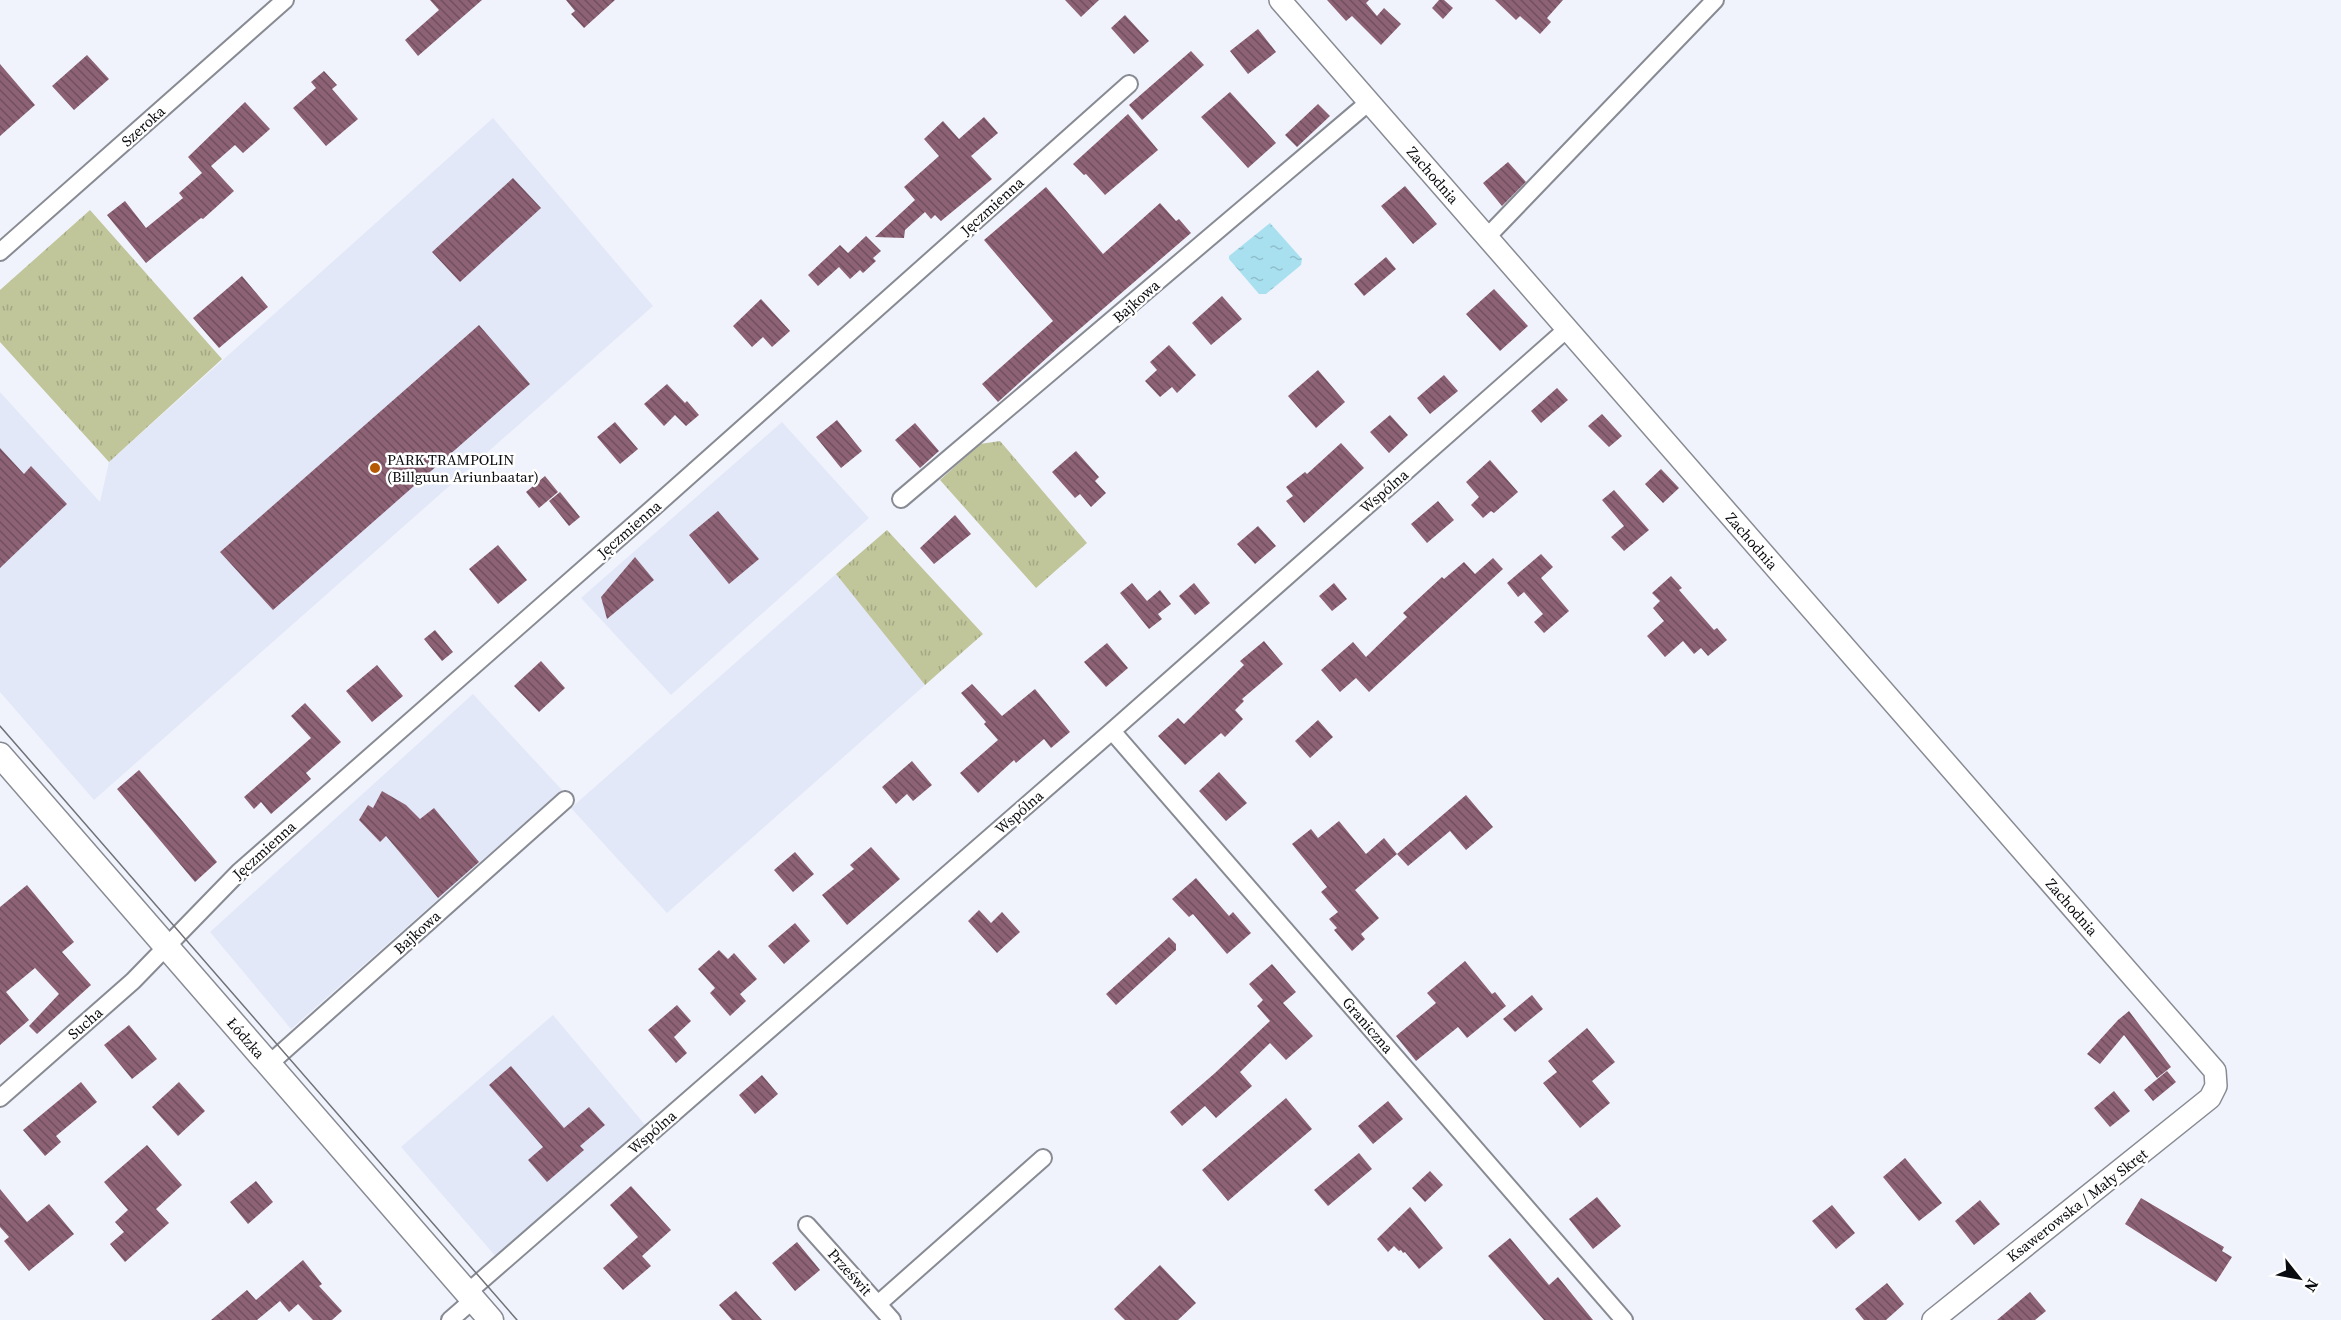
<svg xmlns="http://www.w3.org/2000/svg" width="2341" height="1320" viewBox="0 0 2341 1320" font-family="'Source Serif 4',serif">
  <defs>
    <pattern id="grass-tufts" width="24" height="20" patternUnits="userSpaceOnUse" patternTransform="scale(1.5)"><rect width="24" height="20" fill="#c0c59a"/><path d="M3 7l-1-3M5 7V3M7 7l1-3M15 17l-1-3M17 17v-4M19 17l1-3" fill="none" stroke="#a4a884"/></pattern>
    <pattern id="water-ripples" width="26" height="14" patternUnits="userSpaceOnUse" patternTransform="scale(1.5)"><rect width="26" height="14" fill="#a8e0f0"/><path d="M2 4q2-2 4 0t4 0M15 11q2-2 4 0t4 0" fill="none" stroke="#8fbfcd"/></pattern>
    <pattern id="building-back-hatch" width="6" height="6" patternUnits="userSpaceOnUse" patternTransform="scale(1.5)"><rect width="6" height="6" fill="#8d6275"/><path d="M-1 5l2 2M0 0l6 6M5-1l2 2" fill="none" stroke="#714f5e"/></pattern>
  </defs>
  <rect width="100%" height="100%" fill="#f0f3fc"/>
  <path fill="#e2e8f8" d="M493,118L653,306L94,800L0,692V392L100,502L109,462Z
    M782,422L869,518L671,695L581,598Z
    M836,574L925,685L667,913L571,808Z
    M473,694L562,790L291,1029L210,932Z
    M553,1015L646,1126L497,1258L401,1147Z"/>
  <path fill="url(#grass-tufts)" d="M90,210L222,359L109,462L0,342V290Z
    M1000,441L1087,543L1036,588L940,480L980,444Z
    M887,530L983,634L925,685L836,574Z"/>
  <path fill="url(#water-ripples)" d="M1270,223L1302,259L1301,265L1266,294H1259L1229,259V256Z"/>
  <path fill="url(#building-back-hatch)" d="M430,0H482L418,56L405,40L439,10Z
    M566,0H615L584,28L571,14L575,11Z
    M1065,0H1099L1081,17Z
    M1327,0H1369L1366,3L1377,16L1384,8L1401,24L1381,45L1352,16L1346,21Z
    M1439,0H1444L1453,8L1443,19L1432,8Z
    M1495,0H1563L1547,18L1551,22L1540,34L1520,16L1516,20Z
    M1125,15L1149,41L1134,54L1111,28Z
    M1258,29L1276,52L1248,74L1230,51Z
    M1191,51L1204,65L1142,120L1129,105Z
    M87,55L109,79L74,110L52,86Z
    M0,64L35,105L0,136Z
    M324,71L337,85L332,89L358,119L326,146L293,108L316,88L311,82Z
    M1230,92L1276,143L1248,168L1201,117Z
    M245,102L270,129L243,153L235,145L211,166L234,191L203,219L201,218L146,263L107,215L125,201L146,228L183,198L179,193L202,173L188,157Z
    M1318,104L1330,116L1297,147L1285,135Z
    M1128,114L1158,150L1105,195L1086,174L1084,175L1073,164Z
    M984,117L998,133L971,156L992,179L941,221L935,215L931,219L925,212L905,230L904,238L875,237L915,200L904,187L939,156L924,139L943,121L959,139Z
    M1508,162L1526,182L1502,206L1483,183Z
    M513,178L541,208L460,282L432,252Z
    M1405,186L1437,224L1413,244L1381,206Z
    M1046,187L1103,254L1160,203L1176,221L1179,219L1191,233L1060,346L998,402L982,384L1053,321L984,240Z
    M866,236L881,251L873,258L876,261L863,273L860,270L850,279L839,267L818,286L808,275L840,245L848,253Z
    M1386,257L1396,269L1364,296L1354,284Z
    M242,276L268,307L219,348L193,318Z
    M1494,289L1528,326L1500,351L1466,314Z
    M1222,296L1242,319L1211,345L1192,323Z
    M761,299L790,331L772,347L763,337L752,347L733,326Z
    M479,325L530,384L273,610L220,552Z
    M1169,345L1196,375L1177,393L1172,387L1160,397L1145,381L1157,370L1150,362Z
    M1318,370L1345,402L1316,428L1288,396Z
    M1444,375L1458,391L1430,414L1417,398Z
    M667,384L685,403L687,401L699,415L686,426L675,415L664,426L644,404Z
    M1557,388L1568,400L1541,423L1531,411Z
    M1602,414L1622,436L1609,447L1588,426Z
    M1390,415L1408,435L1389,453L1370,432Z
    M837,420L862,451L841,468L816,437Z
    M615,422L638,449L620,464L597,437Z
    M915,423L939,451L920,468L895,440Z
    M1341,443L1364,468L1304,523L1286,501L1293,496L1286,487L1305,472L1307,474Z
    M0,448L24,474L31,466L67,504L0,568Z
    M1076,451L1099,477L1095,481L1106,493L1091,507L1080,494L1075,498L1052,472Z
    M1490,460L1518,492L1494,513L1491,511L1483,518L1471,505L1479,497L1466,482Z
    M1661,469L1679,488L1663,503L1645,484Z
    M545,476L558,492L539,508L526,492Z
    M1614,490L1649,530L1624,551L1611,537L1624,526L1602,500Z
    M560,492L580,517L569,526L549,501Z
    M1438,501L1454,520L1427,543L1411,524Z
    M718,511L759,559L729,584L689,535Z
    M955,515L971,534L934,564L920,548Z
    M1258,526L1276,546L1255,564L1237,544Z
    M498,545L527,580L498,604L469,569Z
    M1541,554L1553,567L1541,578L1569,611L1544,633L1534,622L1543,614L1524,592L1518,597L1507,583Z
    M635,557L654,580L607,619L601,597Z
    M1493,558L1503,569L1369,692L1356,678L1340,692L1321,670L1353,642L1366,657L1407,617L1403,613L1442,577L1444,579L1464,562L1475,574Z
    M1671,576L1682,588L1679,590L1714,630L1717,628L1727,640L1708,656L1701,648L1694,654L1683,641L1665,657L1647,636L1664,621L1653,608L1660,601L1652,593Z
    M1132,583L1147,601L1160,590L1171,604L1158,614L1162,619L1149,629L1120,593Z
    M1194,583L1210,603L1195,615L1179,596Z
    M1334,583L1347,599L1332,611L1319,596Z
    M435,630L453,652L442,661L424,639Z
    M1264,641L1283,664L1242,699L1244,701L1235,710L1243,719L1225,737L1221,733L1185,765L1158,736L1178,718L1184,724L1244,665L1240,661Z
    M1107,643L1128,668L1106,687L1084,662Z
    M541,661L565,688L539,712L514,686Z
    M377,665L403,696L372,722L346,691Z
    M972,684L1002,716L1035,689L1070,732L1051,748L1044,739L1016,763L1014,760L978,793L960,773L998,740L984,724L986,722L961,693Z
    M305,703L341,742L306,773L311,779L271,814L261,802L254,809L244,797L311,738L291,716Z
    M1318,720L1333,737L1310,758L1295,741Z
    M912,761L932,785L913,801L907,794L896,804L882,787Z
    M139,770L217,862L195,882L117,789Z
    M1219,772L1247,803L1226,821L1199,791Z
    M382,791L406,805L420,819L434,808L479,862L438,898L386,836L380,842L359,820L368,805L373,808Z
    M1466,795L1493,827L1466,850L1450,831L1408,866L1397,854Z
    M1339,821L1366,854L1384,838L1397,854L1355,890L1379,918L1361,934L1365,939L1352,951L1334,930L1337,928L1329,919L1338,912L1321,892L1327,887L1292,844L1311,829L1318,838Z
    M871,847L900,879L847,925L822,895L854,869L850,865Z
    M795,852L814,874L793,892L774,870Z
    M1196,878L1229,916L1233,912L1251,933L1227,954L1193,914L1189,917L1172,899Z
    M27,885L74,942L62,952L91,985L37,1034L29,1026L59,994L35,968L6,992L29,1020L0,1045V907Z
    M979,910L991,923L1002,912L1020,932L997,953L968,921Z
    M795,923L810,941L784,964L768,946Z
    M1169,937L1176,944V950L1116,1005L1106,994Z
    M719,950L728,959L734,953L757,979L740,994L746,1001L730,1016L710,993L715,988L698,969Z
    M1465,961L1492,994L1495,992L1506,1006L1467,1038L1458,1027L1416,1061L1396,1036L1436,1003L1427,993Z
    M1272,964L1296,992L1283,1003L1313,1036L1286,1060L1270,1043L1240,1072L1252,1086L1216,1118L1205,1106L1182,1126L1170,1112L1215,1073L1270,1021L1257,1006L1263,1000L1249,984Z
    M1532,995L1543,1009L1515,1032L1503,1019Z
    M677,1005L691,1021L674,1037L687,1053L676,1063L648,1030Z
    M2129,1011L2171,1067L2157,1078L2124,1035L2100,1064L2087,1054L2118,1020Z
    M129,1025L157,1059L132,1079L104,1045Z
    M1587,1028L1615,1062L1592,1081L1610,1103L1580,1128L1543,1083L1557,1072L1548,1061Z
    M511,1066L564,1128L589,1107L605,1125L580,1146L584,1150L547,1182L528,1160L543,1147L489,1085Z
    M2167,1071L2176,1082L2153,1101L2144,1090Z
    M762,1075L778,1094L755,1114L739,1095Z
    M81,1082L97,1102L56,1136L61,1142L45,1156L23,1130Z
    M179,1082L205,1111L178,1136L152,1107Z
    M2114,1091L2130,1111L2110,1127L2094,1108Z
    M1286,1098L1312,1129L1228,1201L1202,1170Z
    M1388,1101L1403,1119L1373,1144L1358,1126Z
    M147,1145L182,1185L156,1209L169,1223L125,1262L110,1244L124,1232L115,1222L128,1210L104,1182Z
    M1359,1153L1372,1169L1328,1206L1314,1190Z
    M1905,1158L1942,1203L1919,1221L1883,1177Z
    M1430,1171L1443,1185L1425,1202L1412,1188Z
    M256,1181L273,1202L248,1224L230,1202Z
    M631,1186L671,1230L642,1256L651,1266L623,1290L603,1268L638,1237L610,1205Z
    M0,1189L27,1222L49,1204L74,1234L29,1271L4,1241L9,1237L0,1227Z
    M1597,1197L1621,1226L1593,1249L1569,1219Z
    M2141,1198L2224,1247L2222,1251L2232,1257L2216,1282L2125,1224Z
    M1980,1200L2000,1224L1974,1245L1955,1221Z
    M1832,1205L1855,1233L1836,1249L1812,1221Z
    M1410,1207L1443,1248L1419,1269L1405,1252L1403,1253L1401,1250L1399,1251L1394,1246L1388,1252L1377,1239Z
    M1510,1238L1549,1285L1558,1277L1593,1320H1544L1488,1256Z
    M797,1242L820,1270L795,1291L772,1263Z
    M303,1260L322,1284L319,1286L342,1311L332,1320H313L298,1304L289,1312L280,1301L257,1320H211L247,1290L256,1300Z
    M1160,1265L1196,1303L1178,1320H1125L1114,1309Z
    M1887,1283L1904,1304L1886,1320H1864L1855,1309Z
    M736,1291L762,1320H732L719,1305Z
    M2030,1292L2046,1311L2035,1320H1997Z"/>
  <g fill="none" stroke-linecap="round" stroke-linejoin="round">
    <g stroke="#888b93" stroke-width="20">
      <path id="minor" d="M1487,237L1715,0
        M0,252L285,0
        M901,499L1369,102
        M1112,731L1624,1320
        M269,1064L565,800
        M0,1098L133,981L239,872L653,508L1129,84
        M807,1225L892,1320
        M467,1293L1112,731L1567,329
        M878,1304L1043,1158
        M450,1320L473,1300"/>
    </g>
    <g stroke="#888b93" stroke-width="24">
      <path id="tertiary" d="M1280,0L2215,1071L2216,1086L2210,1098L1933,1320"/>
    </g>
    <g stroke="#888b93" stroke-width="27">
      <path id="secondary" d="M0,755L491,1320"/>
    </g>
    <use href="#minor" stroke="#fff" stroke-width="16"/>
    <use href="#tertiary" stroke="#fff" stroke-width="21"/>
    <use href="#secondary" stroke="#fff" stroke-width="24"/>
    <path stroke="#707278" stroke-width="1.5" d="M0,726L517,1320"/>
  </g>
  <circle fill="#b65904" stroke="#fff" stroke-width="2" cx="375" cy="468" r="6"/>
  <g text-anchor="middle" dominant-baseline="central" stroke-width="5" stroke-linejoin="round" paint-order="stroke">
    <g font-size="15" fill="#0b0c0f" stroke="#fff">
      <text transform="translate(143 126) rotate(-42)">Szeroka</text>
      <text transform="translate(1433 175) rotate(49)">Zachodnia</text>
      <text transform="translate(992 206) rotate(-42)">Jęczmienna</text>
      <text transform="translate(1136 301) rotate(-41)">Bajkowa</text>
      <text transform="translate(1384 491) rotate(-41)">Wspólna</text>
      <text transform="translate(629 529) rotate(-41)">Jęczmienna</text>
      <text transform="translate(1752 541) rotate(49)">Zachodnia</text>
      <text transform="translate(1019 812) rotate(-41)">Wspólna</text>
      <text transform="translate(264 850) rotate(-42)">Jęczmienna</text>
      <text transform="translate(2072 907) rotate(49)">Zachodnia</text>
      <text transform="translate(417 932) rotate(-42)">Bajkowa</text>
      <text transform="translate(85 1023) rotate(-41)">Sucha</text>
      <text transform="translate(1368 1025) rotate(49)">Graniczna</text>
      <text transform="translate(246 1038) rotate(49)">Łódzka</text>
      <text transform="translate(652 1132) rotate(-41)">Wspólna</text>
      <text transform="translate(2077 1205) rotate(-38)">Ksawerowska / Mały Skręt</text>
      <text transform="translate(850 1272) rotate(48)">Prześwit</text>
    </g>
    <g font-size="15" fill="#0b0c0f" stroke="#fff" text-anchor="start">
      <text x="387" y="459">PARK TRAMPOLIN<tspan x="387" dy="17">(Billguun Ariunbaatar)</tspan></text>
    </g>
  </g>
  <g transform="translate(2299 1278) rotate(121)" stroke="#ffffff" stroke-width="4.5" paint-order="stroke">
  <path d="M0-4.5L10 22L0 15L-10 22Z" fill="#0b0c0f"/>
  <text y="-9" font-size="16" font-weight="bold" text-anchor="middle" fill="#0b0c0f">N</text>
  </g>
</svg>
